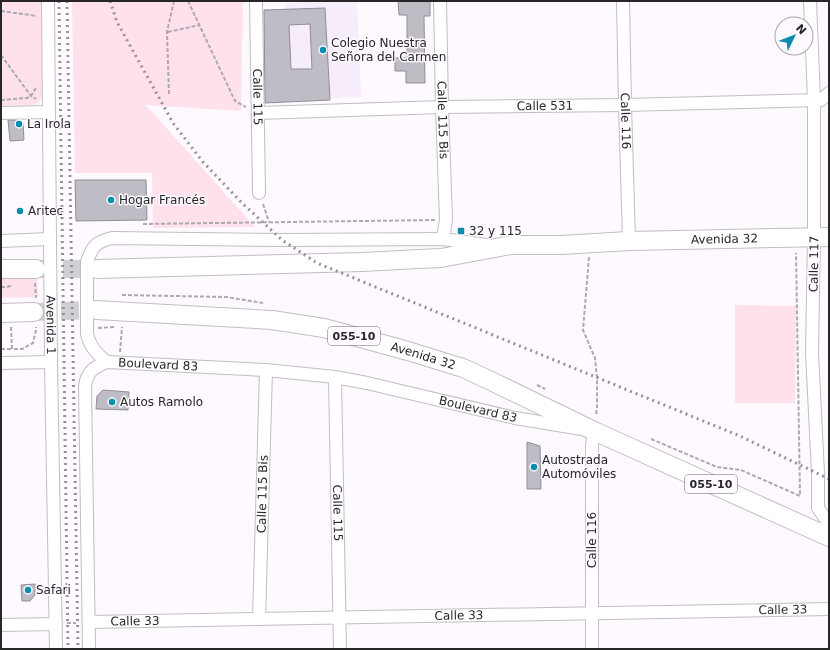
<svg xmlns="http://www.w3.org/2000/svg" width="830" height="650" viewBox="0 0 830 650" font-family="'DejaVu Sans',sans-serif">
  <rect width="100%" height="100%" fill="#fdf9ff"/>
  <path fill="#f7edfa" d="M328,1H357L361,97L330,98V100L263,103L258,11L285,9V3Z"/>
  <path fill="#fee1eb" d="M1,1H42L43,95L40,101L35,105L1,106Z
    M72,1H243L241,111L146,105L255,227L153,228L152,173H75Z
    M1,275H37L38,297L1,298Z
    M735,305L796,306L795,403H735Z"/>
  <path fill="#bebcc4" stroke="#8f8d95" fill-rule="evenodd" d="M398,1H430V16H424L425,83H406V71H395V58H407V15H399Z
    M325,8L330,100L265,103L264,10ZM310,24L312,69H291L289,25Z
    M8,120H20L23,123L24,140L10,141Z
    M75,180H146L147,220L76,221Z
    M103,390L129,392L128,410L96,409L97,396Z
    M527,442L540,446L541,489H527Z
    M35,584V595L30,601H22L21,585Z"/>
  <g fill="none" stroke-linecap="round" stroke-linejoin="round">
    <path stroke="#d2cfd4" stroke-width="18" stroke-dasharray="18 9" stroke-linecap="butt" d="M36,269H97
      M34,312L96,310"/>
    <g stroke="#c2bdc4" stroke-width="14">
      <g id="minor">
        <path id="s1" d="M48,1L51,362L56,649"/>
        <path id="s2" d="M256,1L259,193"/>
        <path id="s3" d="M440,1L442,107L446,220L443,239"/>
        <path id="s4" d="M623,1L625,105L629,241"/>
        <path d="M810,1L814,100V237L812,353L818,473V508L829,524"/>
        <path d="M1,113L49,112"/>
        <path id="s5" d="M258,113L442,107L625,105L821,100L829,93"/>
        <path d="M1,241L50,239"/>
        <path d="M107,362C97,354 89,346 87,333V262C92,246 96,242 112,238L282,240L443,239L487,245"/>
        <path d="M1,363L51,362"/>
        <path id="s6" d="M335,377L340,649"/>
        <path id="s7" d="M259,619L266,370"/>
        <path id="s8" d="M89,622L829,609"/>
        <path d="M1,625L56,624"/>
        <path id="s9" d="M89,649L85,386C87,371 94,367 107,362L266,370L335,377L367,383L515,418L594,431L592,445V649"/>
      </g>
    </g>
    <g stroke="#c2bdc4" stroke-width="20">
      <g id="highway">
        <path d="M1,269H36"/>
        <path id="s10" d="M97,269L362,262L419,259L441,258L511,245H561L629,241L829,237"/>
        <path id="s11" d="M96,310L272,320L324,328L408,351L463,368L489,380L594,431L829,537"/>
        <path d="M1,313L34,312"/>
      </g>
    </g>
    <path stroke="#ada9ae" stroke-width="2" stroke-dasharray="4 2" stroke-linecap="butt" d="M188,1L235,101L246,107
      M1,11L37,16
      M168,32L200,25
      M1,55L31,96L36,99
      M169,94L167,32L174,1
      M1,100L27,98L31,96L36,88
      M263,204L269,222
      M143,224L435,220
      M589,257L583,330L595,358L597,378V407L596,416
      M35,283L36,298
      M1,287H7L13,285
      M122,295L226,297L263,303
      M11,327L12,349H22L33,343L36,330V327
      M98,328L114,327
      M1,349H12V350
      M120,352L122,327
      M537,385L545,389
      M651,439L717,467L741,470L800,496L796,253
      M67,623H76"/>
    <use href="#minor" stroke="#fff" stroke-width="12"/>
    <use href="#highway" stroke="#fff" stroke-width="18"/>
    <path stroke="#959297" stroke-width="3" stroke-dasharray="2 4" stroke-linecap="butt" d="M59,1L68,649
      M67,1L78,649
      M110,1L117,22L173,123L203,162L242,203L282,240L317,263L740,436L829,479"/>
  </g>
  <g fill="#0b8dad" stroke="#fdf9ff" stroke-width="1.5">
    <circle cx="323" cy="50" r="4"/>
    <circle cx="19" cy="124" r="4"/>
    <circle cx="111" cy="200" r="4"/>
    <circle cx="20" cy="211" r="4"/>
    <rect x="457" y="227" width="8" height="8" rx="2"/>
    <circle cx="112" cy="402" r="4"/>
    <circle cx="534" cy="467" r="4"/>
    <circle cx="28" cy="590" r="4"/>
  </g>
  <g text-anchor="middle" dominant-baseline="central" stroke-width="3" stroke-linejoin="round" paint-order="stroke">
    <g fill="#fdf9ff" stroke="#686569" stroke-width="1">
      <rect x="328" y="327" width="52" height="18" rx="3"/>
      <rect x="685" y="475" width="52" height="18" rx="3"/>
    </g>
    <g font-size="11" font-weight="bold" fill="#282629">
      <text x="354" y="336">055-10</text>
      <text x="711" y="484">055-10</text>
    </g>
    <g font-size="12" fill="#282629" stroke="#fdf9ff" text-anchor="start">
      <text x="331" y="43">Colegio Nuestra<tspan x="331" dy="14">Señora del Carmen</tspan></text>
      <text x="27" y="124">La Irola</text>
      <text x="119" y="200">Hogar Francés</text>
      <text x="28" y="211">Aritec</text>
      <text x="469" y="231">32 y 115</text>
      <text x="120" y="402">Autos Ramolo</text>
      <text x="542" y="460">Autostrada<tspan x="542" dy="14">Automóviles</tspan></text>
      <text x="36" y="590">Safari</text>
    </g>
    <g font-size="12" fill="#282629" stroke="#fdf9ff">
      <text stroke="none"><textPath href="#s2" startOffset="96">Calle 115</textPath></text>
      <text stroke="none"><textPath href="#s5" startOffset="287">Calle 531</textPath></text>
      <text stroke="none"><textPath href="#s3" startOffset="119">Calle 115 Bis</textPath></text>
      <text stroke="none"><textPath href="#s4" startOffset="120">Calle 116</textPath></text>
      <text stroke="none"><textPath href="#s10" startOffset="629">Avenida 32</textPath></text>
      <text transform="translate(814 264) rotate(-89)">Calle 117</text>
      <text stroke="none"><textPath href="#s1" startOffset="324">Avenida 1</textPath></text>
      <text stroke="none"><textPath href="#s11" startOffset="332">Avenida 32</textPath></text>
      <text stroke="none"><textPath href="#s9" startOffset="349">Boulevard 83</textPath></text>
      <text stroke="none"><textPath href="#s9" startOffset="673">Boulevard 83</textPath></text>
      <text stroke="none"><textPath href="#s7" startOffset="125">Calle 115 Bis</textPath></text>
      <text stroke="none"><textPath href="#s6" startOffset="136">Calle 115</textPath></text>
      <text transform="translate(592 540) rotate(-90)">Calle 116</text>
      <text stroke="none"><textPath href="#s8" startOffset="694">Calle 33</textPath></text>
      <text stroke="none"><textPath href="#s8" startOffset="370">Calle 33</textPath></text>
      <text stroke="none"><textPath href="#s8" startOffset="46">Calle 33</textPath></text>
    </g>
  </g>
  <rect width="830" height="650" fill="none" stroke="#282629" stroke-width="4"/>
  <g transform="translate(794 36) rotate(47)"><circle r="19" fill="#fdf9ff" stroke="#a8a5a9"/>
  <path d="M0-3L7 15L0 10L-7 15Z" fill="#0b8dad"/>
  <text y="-6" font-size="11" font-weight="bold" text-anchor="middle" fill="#282629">N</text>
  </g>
</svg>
